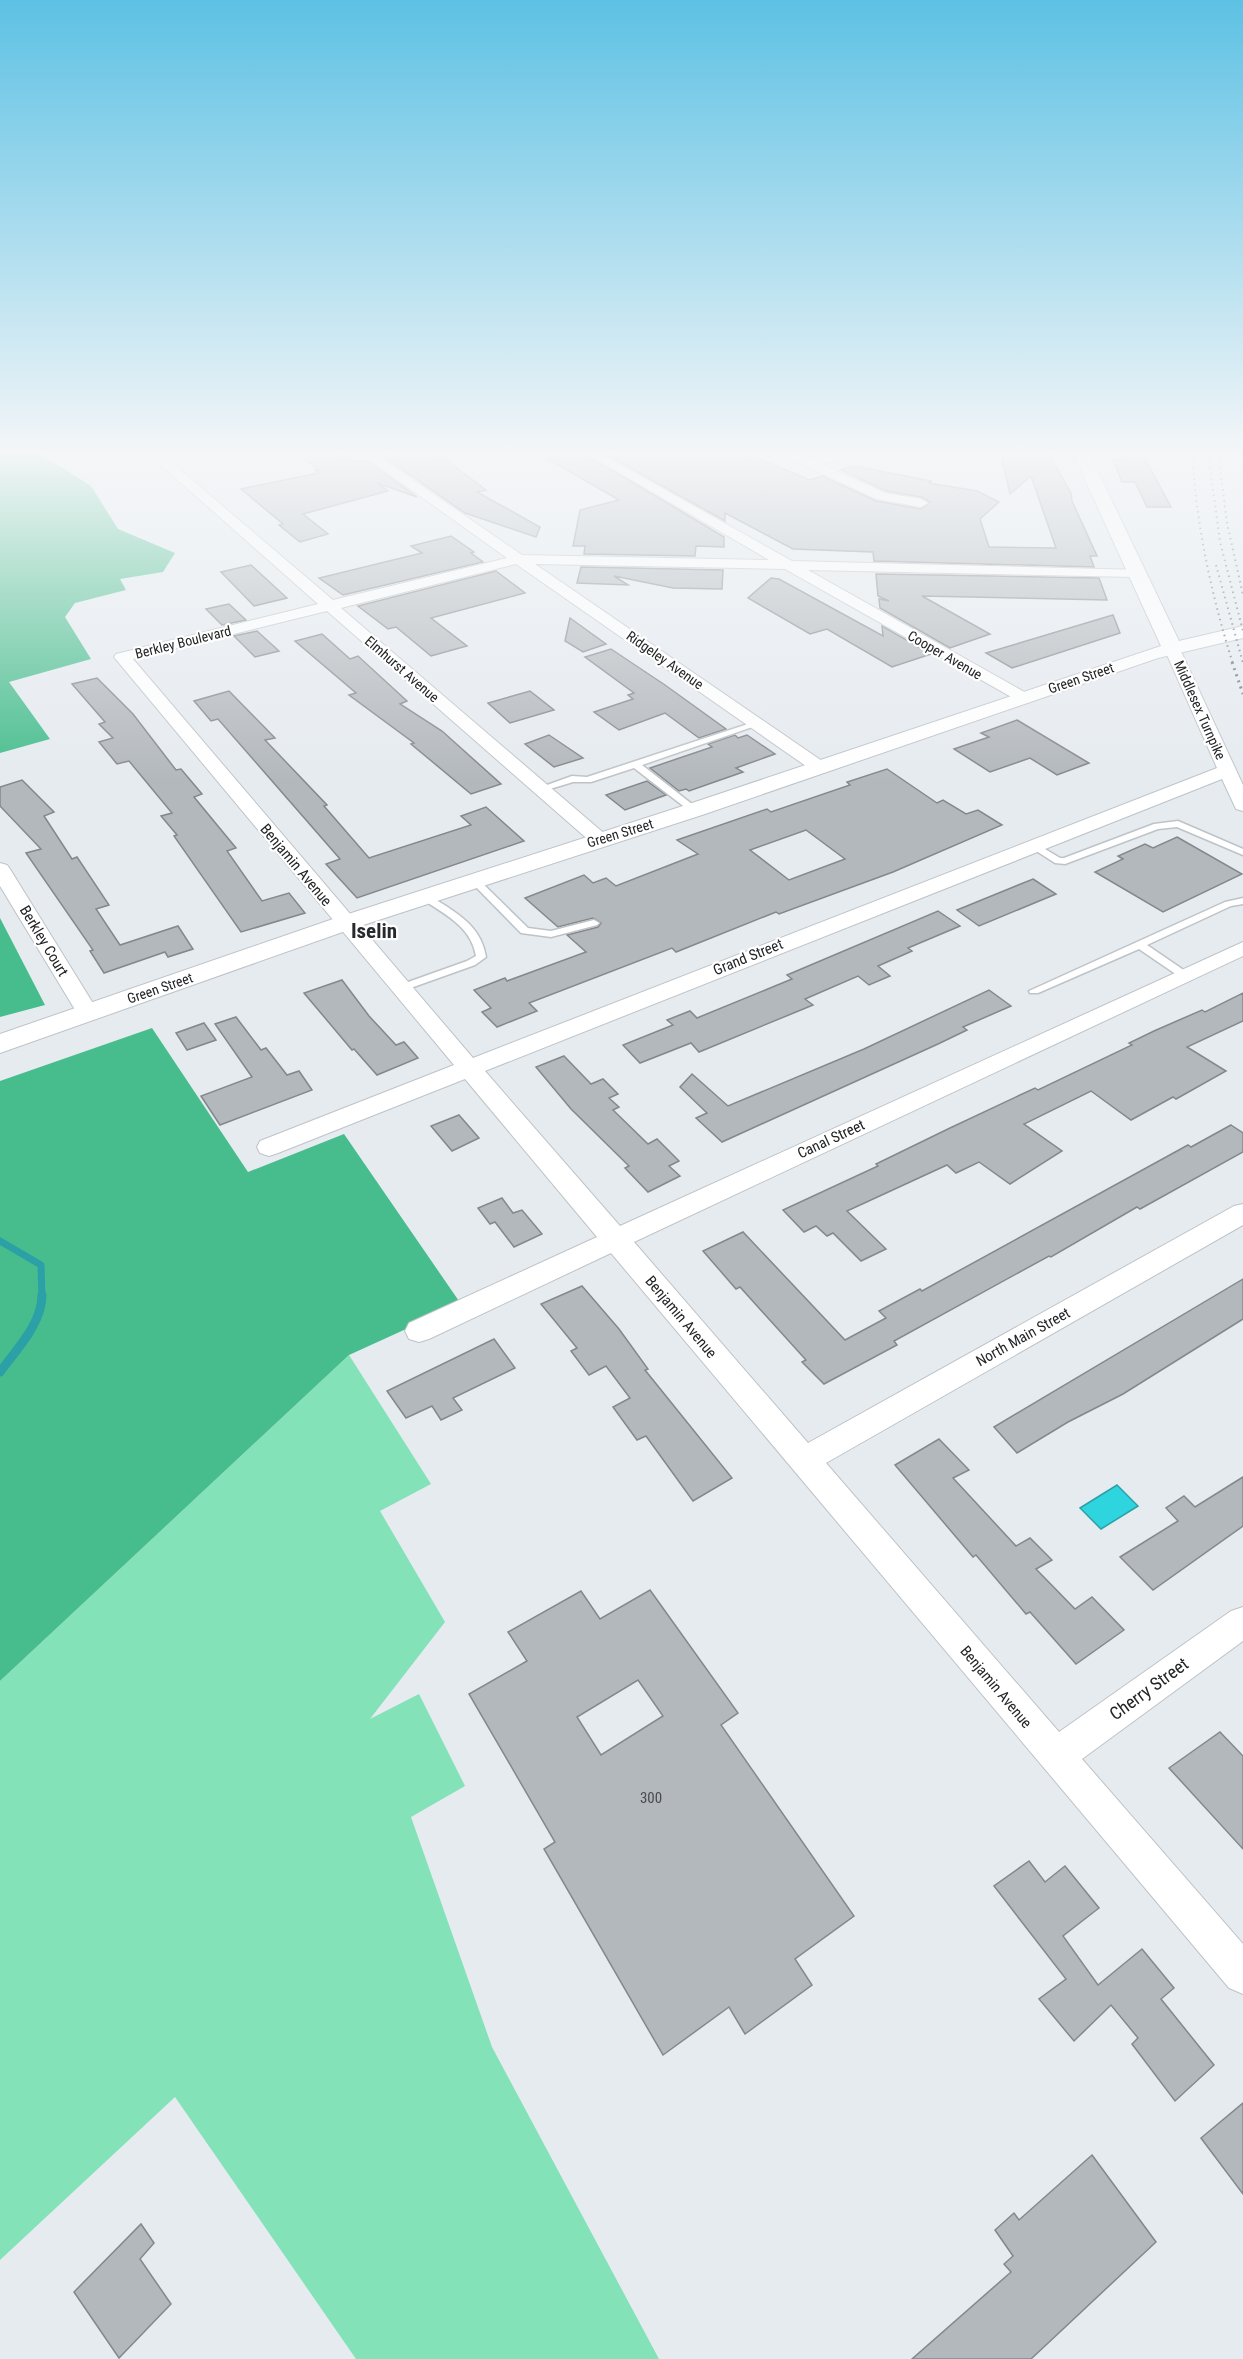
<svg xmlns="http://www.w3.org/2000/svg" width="1243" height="2359" font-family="'Roboto Condensed',sans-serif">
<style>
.green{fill:#83e2b7}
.forest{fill:#47bd8d}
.water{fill:#2ed5de;stroke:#2ba0a7;stroke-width:1.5}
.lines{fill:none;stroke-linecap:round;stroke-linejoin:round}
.stream-far1{stroke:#2ba0a7;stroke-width:7}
.stream{stroke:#2ba0a7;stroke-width:9}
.building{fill:#b3b8bc;stroke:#84888c;stroke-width:1.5;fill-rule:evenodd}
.service-casing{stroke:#bec3c7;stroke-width:3}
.minor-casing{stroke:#bec3c7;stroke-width:2}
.tertiary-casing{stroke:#bec3c7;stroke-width:2}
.service{fill:#fff;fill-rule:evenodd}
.minor{fill:#fff;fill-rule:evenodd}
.tertiary{fill:#fff;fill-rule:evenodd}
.rail-far1{stroke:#727578;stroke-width:2;stroke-dasharray:1.5 4;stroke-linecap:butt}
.rail{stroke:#727578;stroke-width:3;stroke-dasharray:2 4.5;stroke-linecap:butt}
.labels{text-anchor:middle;stroke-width:4.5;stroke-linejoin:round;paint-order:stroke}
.far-street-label{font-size:14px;fill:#242527;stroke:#fff}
.street-label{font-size:15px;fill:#242527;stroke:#fff}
.near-number-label{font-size:15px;fill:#484a4c}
.near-street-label{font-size:18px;fill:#242527;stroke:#fff}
.district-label{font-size:21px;font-weight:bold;fill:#262a2d;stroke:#fff}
</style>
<rect width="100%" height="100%" fill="#e6ebf0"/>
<!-- green -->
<polygon class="green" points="349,1355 431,1484 380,1511 445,1622 370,1719 419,1694 465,1786 411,1817 492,2047 659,2359 356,2359 175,2097 0,2260 0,1681"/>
<!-- forest -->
<g class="forest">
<polygon points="0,451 47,451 45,457 91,486 118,529 175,553 163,572 120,579 126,590 75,603 65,617 91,659 9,682 50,739 0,753"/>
<polygon points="0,918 45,1005 0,1017"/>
<polygon points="152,1028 248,1172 344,1134 461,1304 349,1355 0,1681 0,1081"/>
</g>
<!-- water -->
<polygon class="water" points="1117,1485 1138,1506 1101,1529 1080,1508"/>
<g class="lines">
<!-- stream-far1 -->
<polyline class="stream-far1" points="0,1241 41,1265 42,1297"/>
<!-- stream -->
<path class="stream" d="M0 1372C16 1350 42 1324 42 1295"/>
</g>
<!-- building -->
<g class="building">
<polygon points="294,451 332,451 355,462 366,460 417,497 377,483 388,491 303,514 328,534 300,542 279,525 283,524 241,489 318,473 315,470 319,470"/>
<polygon points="409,451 425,451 436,457 441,456 486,490 477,492 540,527 536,537 465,513 383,456"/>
<polygon points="534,451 580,451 724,537 724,547 696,546 695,556 584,554 585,546 573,546 580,510 619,500"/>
<polygon points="600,451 738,451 810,480 822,476 876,501 921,509 930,502 921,497 886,491 841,470 854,466 931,481 929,483 977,491 999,502 980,519 989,547 1056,548 1031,476 1010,494 1000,451 1060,451 1051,458 1071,493 1072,501 1097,556 1090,556 1094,567 874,561 873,552 793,549 725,513 725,521"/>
<polygon points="1116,451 1141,451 1171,507 1147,507 1135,482 1122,482 1113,460 1121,460"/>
<polygon points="451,536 474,552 471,553 483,562 343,595 319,578 422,553 411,546"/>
<polygon points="251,565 287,598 254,606 221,572"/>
<polygon points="581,567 723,570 722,589 673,588 614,576 628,585 577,583"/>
<polygon points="496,571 525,593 431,618 467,646 431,656 396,627 388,629 358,606"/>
<polygon points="876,574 1099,578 1107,600 922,596 990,634 950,648 880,608 879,599 889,601 878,596"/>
<polygon points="771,578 779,579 883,636 882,626 931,654 892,667 827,629 810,634 748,598"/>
<polygon points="229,604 246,620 222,625 206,609"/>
<polygon points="1113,615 1120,633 1012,668 986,653"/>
<polygon points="570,618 606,644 583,652 565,641"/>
<polygon points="257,631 279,651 255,657 234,636"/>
<polygon points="322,634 350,659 358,656 407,701 400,704 442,731 501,784 471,794 411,744 414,743 349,695 356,693 295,641"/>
<polygon points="611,649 665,685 726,729 699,738 665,713 619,730 594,712 633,699 628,695 634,693 585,657"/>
<polygon points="97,678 133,714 176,770 181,769 202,794 194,797 236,848 227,851 262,901 289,893 305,913 241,932 174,836 177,835 161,816 172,813 129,761 117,764 99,742 113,738 99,724 105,722 72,684"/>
<polygon points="229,691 275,738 265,740 327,805 324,806 369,858 471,825 461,816 486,807 524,841 357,898 326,864 340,859 218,719 211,721 194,701"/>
<polygon points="530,691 554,710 510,723 488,703"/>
<polygon points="1017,720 1089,763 1057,775 1030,758 990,772 954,749 989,737 981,733"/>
<polygon points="549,735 583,758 554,767 525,744"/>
<polygon points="735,735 738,738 747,735 775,754 736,768 743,772 689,791 686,789 679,791 650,768 712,747 708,744"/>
<path d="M887 769 937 803 943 800 966 814 978 810 1002 825 893 872 779 914 776 912 676 952 672 948 529 1003 537 1011 497 1027 482 1012 491 1008 474 990 505 978 507 981 586 952 567 935 598 927 601 923 593 918 558 927 525 898 584 875 593 883 606 878 616 886 698 854 677 840 767 809 771 812 850 785 847 782ZM806 830 845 859 789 880 750 850Z"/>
<polygon points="22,780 54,812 44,816 72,859 77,857 109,905 96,909 120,945 178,926 193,949 168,957 165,952 104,973 90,951 93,950 26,853 41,849 0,806 0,787"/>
<polygon points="647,781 666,795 625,810 606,795"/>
<polygon points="1177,837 1242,874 1163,912 1095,872 1123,859 1118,856 1145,844 1153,848"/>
<polygon points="1033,879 1056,894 979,926 957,910"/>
<polygon points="938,911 960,926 908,948 912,951 878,966 890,976 869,985 858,976 805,999 813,1005 699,1052 691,1043 640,1063 623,1045 673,1025 667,1020 690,1011 697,1018 792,979 787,975"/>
<polygon points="342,980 369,1016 396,1045 404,1042 418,1058 377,1075 354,1049 352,1050 304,993"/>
<polygon points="989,990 1011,1006 963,1027 967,1030 938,1044 722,1142 696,1118 707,1113 680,1087 692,1074 728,1106 864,1049"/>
<polygon points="1243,993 1243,1021 1187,1047 1226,1071 1176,1099 1173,1097 1131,1120 1091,1091 1024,1124 1062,1151 1010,1184 979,1162 956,1173 947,1165 847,1211 886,1249 861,1261 833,1233 827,1236 816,1226 804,1232 783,1210 878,1166 876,1164 950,1128 1035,1088 1038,1090 1132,1045 1129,1043 1154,1031 1202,1010 1205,1012"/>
<polygon points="236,1017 261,1050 266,1048 287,1075 299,1071 312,1090 220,1125 201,1096 252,1077 215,1024"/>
<polygon points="204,1023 216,1040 187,1050 176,1033"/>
<polygon points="564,1056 591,1084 603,1079 618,1094 609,1098 619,1107 613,1110 648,1144 657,1139 679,1161 669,1166 680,1176 648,1192 625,1168 629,1166 571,1109 536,1067"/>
<polygon points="459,1115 479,1138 452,1151 431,1126"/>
<polygon points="1231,1125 1243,1133 1243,1152 1140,1209 1137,1207 1051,1257 1049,1256 894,1341 897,1345 824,1384 802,1362 806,1360 740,1287 736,1289 703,1251 743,1232 845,1340 886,1318 879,1311 920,1289 922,1291 1188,1145 1191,1147"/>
<polygon points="502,1198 513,1213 522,1210 542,1234 514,1247 495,1222 490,1224 478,1208"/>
<polygon points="1243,1279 1243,1319 1123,1394 1068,1422 1017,1453 994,1427"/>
<polygon points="582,1286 619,1329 648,1369 645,1370 732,1478 693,1501 646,1436 637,1440 613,1407 630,1398 606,1366 589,1375 571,1351 577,1348 541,1304"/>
<polygon points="494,1339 515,1368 453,1398 462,1410 441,1420 432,1406 406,1418 387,1391"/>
<polygon points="939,1439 969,1470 953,1478 1016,1546 1030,1538 1052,1560 1036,1569 1075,1609 1092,1597 1124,1630 1076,1664 1030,1612 1026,1614 976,1555 973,1557 895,1465"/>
<polygon points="1243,1477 1243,1526 1153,1590 1120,1557 1178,1521 1166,1508 1184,1496 1195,1507"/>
<path d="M650 1590 738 1713 721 1725 854 1916 795 1959 812 1985 745 2034 729 2007 663 2055 544 1849 555 1842 469 1694 527 1661 508 1632 581 1591 600 1619ZM638 1680 663 1716 601 1755 577 1717Z"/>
<polygon points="1220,1732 1243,1756 1243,1849 1169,1768"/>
<polygon points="1029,1861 1045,1882 1065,1866 1099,1908 1063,1936 1098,1985 1142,1949 1174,1988 1161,1999 1214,2065 1175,2101 1132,2044 1138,2038 1111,2005 1074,2041 1039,1999 1066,1979 994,1886"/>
<polygon points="1243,2103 1243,2194 1201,2138"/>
<polygon points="1092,2155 1156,2242 1031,2359 912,2359 1011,2272 1004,2264 1013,2256 995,2230 1014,2213 1019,2220"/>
<polygon points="141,2224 154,2243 140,2259 171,2304 119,2358 74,2292"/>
</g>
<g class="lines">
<!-- service casing -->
<g class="service-casing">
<g id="service">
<polygon points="754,722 761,724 642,765 697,808 697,812 691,812 634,768 591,782 573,782 540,792 536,789 572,776 587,777"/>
<polygon points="1178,821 1243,849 1243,855 1177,827 1158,829 1065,864 1055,863 1027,845 1029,843 1035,843 1060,858 1064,858 1154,824"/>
<polygon points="475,878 478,879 528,928 551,931 594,920 599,923 597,925 551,937 521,933 472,883 470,881"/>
<path d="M425 894C432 897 439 902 446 906 466 919 482 932 486 957L475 965 405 990H397L396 988 397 986 467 961 476 956C471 926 444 914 422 899V895Z"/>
<polygon points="1243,898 1243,904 1231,906 1147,945 1188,973 1189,975 1188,977 1180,977 1139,949 1038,993 1030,993 1029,991 1225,902"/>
</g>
</g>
<!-- minor casing -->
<g class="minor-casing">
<g id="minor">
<polygon points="145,451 158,451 333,600 507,558 357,451 371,451 522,555 769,560 582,451 596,451 792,561 1141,570 1143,573 1141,576 1136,577 808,570 1028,694 1031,698 1028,702 1022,703 785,569 535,564 825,763 828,767 825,771 813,771 516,564 341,608 606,835 609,839 606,843 592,843 327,611 133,659 473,1058 1217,768 1164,648 1166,645 1178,645 1243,785 1243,811 1236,809 1222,779 485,1071 620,1226 1243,942 1243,956 634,1242 808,1443 1234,1206 1243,1204 1243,1225 826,1463 1059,1732 1231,1611 1243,1607 1243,1641 1082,1759 1243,1944 1243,1994 1229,1988 611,1253 429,1339 419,1342 409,1339 405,1331 409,1323 597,1237 465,1079 278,1153 269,1156 260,1153 257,1147 260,1141 454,1065 114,657 116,654 318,604"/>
<polygon points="773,451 789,451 810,460 843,451 862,451 860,454 821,464 885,493 921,499 928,503 921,507 877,499"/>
<polygon points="0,863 7,865 10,869 99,1013 96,1018 88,1020 80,1018 77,1013 0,886"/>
</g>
</g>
<!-- tertiary casing -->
<g class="tertiary-casing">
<polygon id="tertiary" points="1072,451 1088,451 1179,641 1243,626 1243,638 1158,658 702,815 354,928 0,1053 0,1034 336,918 686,805 1161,646"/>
</g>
<!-- service -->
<use href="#service" class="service"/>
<!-- minor -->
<use href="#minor" class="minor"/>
<!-- tertiary -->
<use href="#tertiary" class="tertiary"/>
<!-- rail-far1 -->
<g class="rail-far1">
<path d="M1192 451C1196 524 1211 594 1233 664"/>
<polyline points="1208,451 1220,542 1243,631"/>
<polyline points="1218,451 1227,523 1243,595"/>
<polyline points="1216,565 1243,663"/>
</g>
<!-- rail -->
<polyline class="rail" points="1232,662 1243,694"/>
</g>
<!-- sky -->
<linearGradient id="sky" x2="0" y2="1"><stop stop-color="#5dc1e4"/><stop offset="0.58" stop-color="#f4f6f8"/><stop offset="1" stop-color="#f4f6f8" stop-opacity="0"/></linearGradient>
<rect width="1243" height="781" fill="url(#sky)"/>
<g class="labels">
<!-- far-street labels -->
<g class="far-street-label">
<text transform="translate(183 642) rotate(-14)" y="5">Berkley Boulevard</text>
<text transform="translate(945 655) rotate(30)" y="5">Cooper Avenue</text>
<text transform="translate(665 660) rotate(35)" y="5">Ridgeley Avenue</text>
<text transform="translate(402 669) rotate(41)" y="5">Elmhurst Avenue</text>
<text transform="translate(1081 678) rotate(-19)" y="5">Green Street</text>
<text transform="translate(1200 710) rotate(66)" y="5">Middlesex Turnpike</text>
<text transform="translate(620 833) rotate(-17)" y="5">Green Street</text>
<text transform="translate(160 988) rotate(-19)" y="5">Green Street</text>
</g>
<!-- street labels -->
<g class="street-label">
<text transform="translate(296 865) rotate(50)" y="5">Benjamin Avenue</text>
<text transform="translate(44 941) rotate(59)" y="5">Berkley Court</text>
<text transform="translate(748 957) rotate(-22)" y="5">Grand Street</text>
<text transform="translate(831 1139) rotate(-25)" y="5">Canal Street</text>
<text transform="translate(681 1317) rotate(50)" y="5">Benjamin Avenue</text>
<text transform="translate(1023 1337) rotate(-29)" y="5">North Main Street</text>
<text transform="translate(996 1687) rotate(50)" y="5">Benjamin Avenue</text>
</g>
<!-- near-number labels -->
<g class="near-number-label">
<text x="651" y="1803">300</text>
</g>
<!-- near-street labels -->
<g class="near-street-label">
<text transform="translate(1149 1689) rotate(-36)" y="6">Cherry Street</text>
</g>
<!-- district labels -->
<g class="district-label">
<text x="374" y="938">Iselin</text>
</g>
</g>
</svg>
